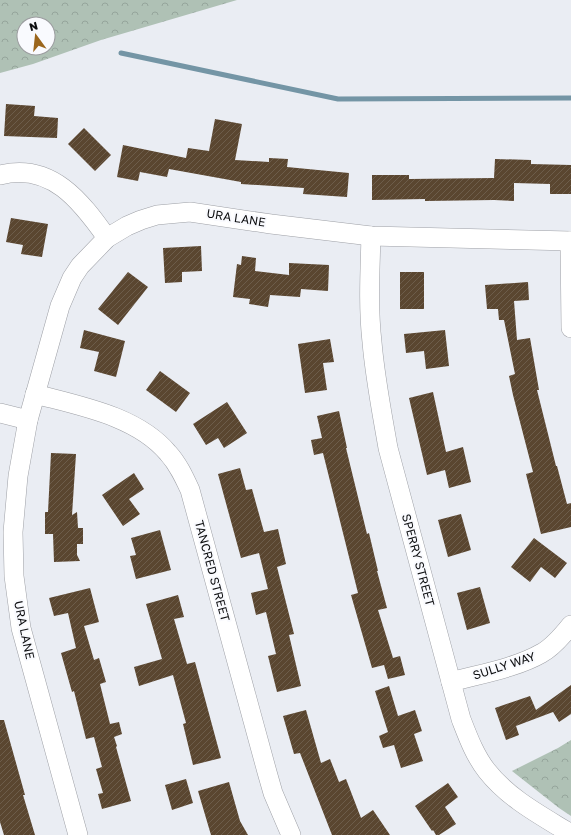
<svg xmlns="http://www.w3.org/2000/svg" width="571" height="835" font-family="'Golos Text',sans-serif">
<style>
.park{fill:url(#park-crowns);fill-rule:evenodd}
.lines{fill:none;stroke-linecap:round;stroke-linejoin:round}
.stream{stroke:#7495a5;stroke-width:5}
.building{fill:url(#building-hatch)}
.minor-casing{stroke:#9ea0a6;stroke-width:20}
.minor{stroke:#fff;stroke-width:19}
.labels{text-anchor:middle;stroke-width:4;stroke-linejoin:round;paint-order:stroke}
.street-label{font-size:12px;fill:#0e0f11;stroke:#f9fafe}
</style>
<defs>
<pattern id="park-crowns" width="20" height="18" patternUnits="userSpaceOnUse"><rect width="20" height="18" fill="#afc1b5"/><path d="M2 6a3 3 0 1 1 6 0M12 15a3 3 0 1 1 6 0" fill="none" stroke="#95a59b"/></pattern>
<pattern id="building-hatch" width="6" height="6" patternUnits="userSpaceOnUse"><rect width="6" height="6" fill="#5a4630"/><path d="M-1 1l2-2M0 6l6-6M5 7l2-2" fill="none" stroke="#6d5d4b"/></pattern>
</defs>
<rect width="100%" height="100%" fill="#eaedf3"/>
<!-- park -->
<g class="park">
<path d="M0 0H237L101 40 33 64 0 73ZM24 24H48V48H24Z"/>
<polygon points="571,740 571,816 559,808 512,771 558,748"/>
</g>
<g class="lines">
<!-- stream -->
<polyline class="stream" points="121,53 338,99 571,98"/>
</g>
<!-- building -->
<g class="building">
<polygon points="6,104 35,106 34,116 58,118 57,138 4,136"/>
<polygon points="215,119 242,124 235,160 269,162 269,158 288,159 287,167 349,173 347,197 303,194 304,188 241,184 241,182 169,169 167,177 140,172 138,181 117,177 123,145 186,158 188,148 209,151"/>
<polygon points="84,128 111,155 95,171 68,144"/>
<polygon points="495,159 531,160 531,164 571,165 571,194 550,194 550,184 514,183 514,201 494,200 425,201 425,199 372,200 372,175 409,175 409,179 494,178"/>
<polygon points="11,218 48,224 42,257 21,254 23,245 6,242"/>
<polygon points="201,246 202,271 182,272 182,282 165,283 163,248"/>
<polygon points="242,256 256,258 255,271 289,275 289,263 329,265 328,291 301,289 300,297 270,295 268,307 249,304 250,299 233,297 237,264 241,265"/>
<polygon points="128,272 148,287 118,325 98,309"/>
<rect x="400" y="272" width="24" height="37"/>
<polygon points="528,282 529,300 514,301 517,340 530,338 539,390 537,390 556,466 557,466 567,504 571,503 571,527 541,534 526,474 533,472 513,395 509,376 515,374 504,320 499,320 498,309 487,309 485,285"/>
<polygon points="84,330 125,341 116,377 94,371 99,352 80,348"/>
<polygon points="445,330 449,366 426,369 424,351 406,353 404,334"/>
<polygon points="330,339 334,362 323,363 327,390 305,393 298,344"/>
<polygon points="160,371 190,393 176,412 146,390"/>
<polygon points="433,392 446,452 463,447 471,482 449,488 445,470 427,475 409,398"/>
<polygon points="227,402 247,433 224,448 218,438 206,445 193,424"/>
<polygon points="339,411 347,448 346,448 367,534 369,533 378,571 377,571 387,608 378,610 393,658 400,656 405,675 388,679 384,665 372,668 351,595 358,593 323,453 314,455 311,440 322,438 317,416"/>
<polygon points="51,453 76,454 72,515 77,512 78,528 83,528 83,544 77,544 77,555 80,561 54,562 53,534 45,534 45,512 48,512"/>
<polygon points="240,468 246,490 252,489 264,532 278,529 286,564 277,567 294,634 289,635 301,686 277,692 268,656 276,654 266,612 256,615 251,593 268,589 259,553 241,558 218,474"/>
<polygon points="134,473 144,489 129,499 140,514 123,526 102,495"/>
<polygon points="461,514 471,550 448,557 438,520"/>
<polygon points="160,530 171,570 136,579 130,556 136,555 131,538"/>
<polygon points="534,538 567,563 555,578 541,567 530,582 511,567"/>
<polygon points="480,587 490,623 467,630 457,593"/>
<polygon points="90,588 99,622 84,626 94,660 99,658 106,682 100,684 110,724 119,722 122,734 114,737 117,746 116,747 131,801 102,809 98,794 103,793 96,769 102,767 94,737 86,739 74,691 72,692 61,653 76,648 68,613 54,616 49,598"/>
<polygon points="178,595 184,617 174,619 187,664 195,662 221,758 193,765 183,724 186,723 173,675 139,686 134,667 162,659 146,604"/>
<polygon points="571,685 571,714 559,722 553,712 516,726 519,735 506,740 495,708 530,696 536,710"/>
<polygon points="389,686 398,716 415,710 422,731 414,734 423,761 401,768 394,745 383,748 379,736 388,732 375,691"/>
<polygon points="306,710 321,763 330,759 339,782 346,779 361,818 373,810 390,835 332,835 300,753 294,754 283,716"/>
<polygon points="0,720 4,720 25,795 23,795 35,835 4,835 0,822"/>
<polygon points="186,779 193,803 172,810 165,785"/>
<polygon points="229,782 240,821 248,835 211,835 198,791"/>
<polygon points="448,783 458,797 445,807 456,824 439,835 436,835 433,830 432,831 415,806"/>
</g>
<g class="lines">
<!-- minor casing -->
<g class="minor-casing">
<g id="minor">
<path d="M0 175C51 162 81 201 107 238"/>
<path d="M371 236C370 271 368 307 372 342 375 378 382 413 388 448L461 719C468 737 475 756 487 771 509 799 542 816 571 834"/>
<polyline points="570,241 571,328"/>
<path d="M35 394C80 406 137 416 168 453 178 464 184 477 190 490L267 772 273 793 291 835"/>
<polyline points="0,413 28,420"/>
<path d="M451 682C480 674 516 668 542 653 553 647 563 635 571 625"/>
<polyline points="78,835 21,628 14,576 13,532 18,476 28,420 60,306 72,278 80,266 107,238 127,226 141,220 157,215 190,212 271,224 371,236 571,241"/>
</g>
</g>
<!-- minor -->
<use href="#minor" class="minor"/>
</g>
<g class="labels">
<!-- street labels -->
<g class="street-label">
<text transform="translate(236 218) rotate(9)" y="4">URA LANE</text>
<text transform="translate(418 560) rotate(75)" y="4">SPERRY STREET</text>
<text transform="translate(212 571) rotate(75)" y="4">TANCRED STREET</text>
<text transform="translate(24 630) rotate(78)" y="4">URA LANE</text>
<text transform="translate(504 666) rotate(-18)" y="4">SULLY WAY</text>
</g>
</g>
<!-- north arrow -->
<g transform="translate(36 36) rotate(345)"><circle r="19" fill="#f9fafe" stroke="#9b9c9f"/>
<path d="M0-3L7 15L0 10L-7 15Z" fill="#9b661d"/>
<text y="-6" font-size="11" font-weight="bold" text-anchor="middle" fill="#0e0f11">N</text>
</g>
</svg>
